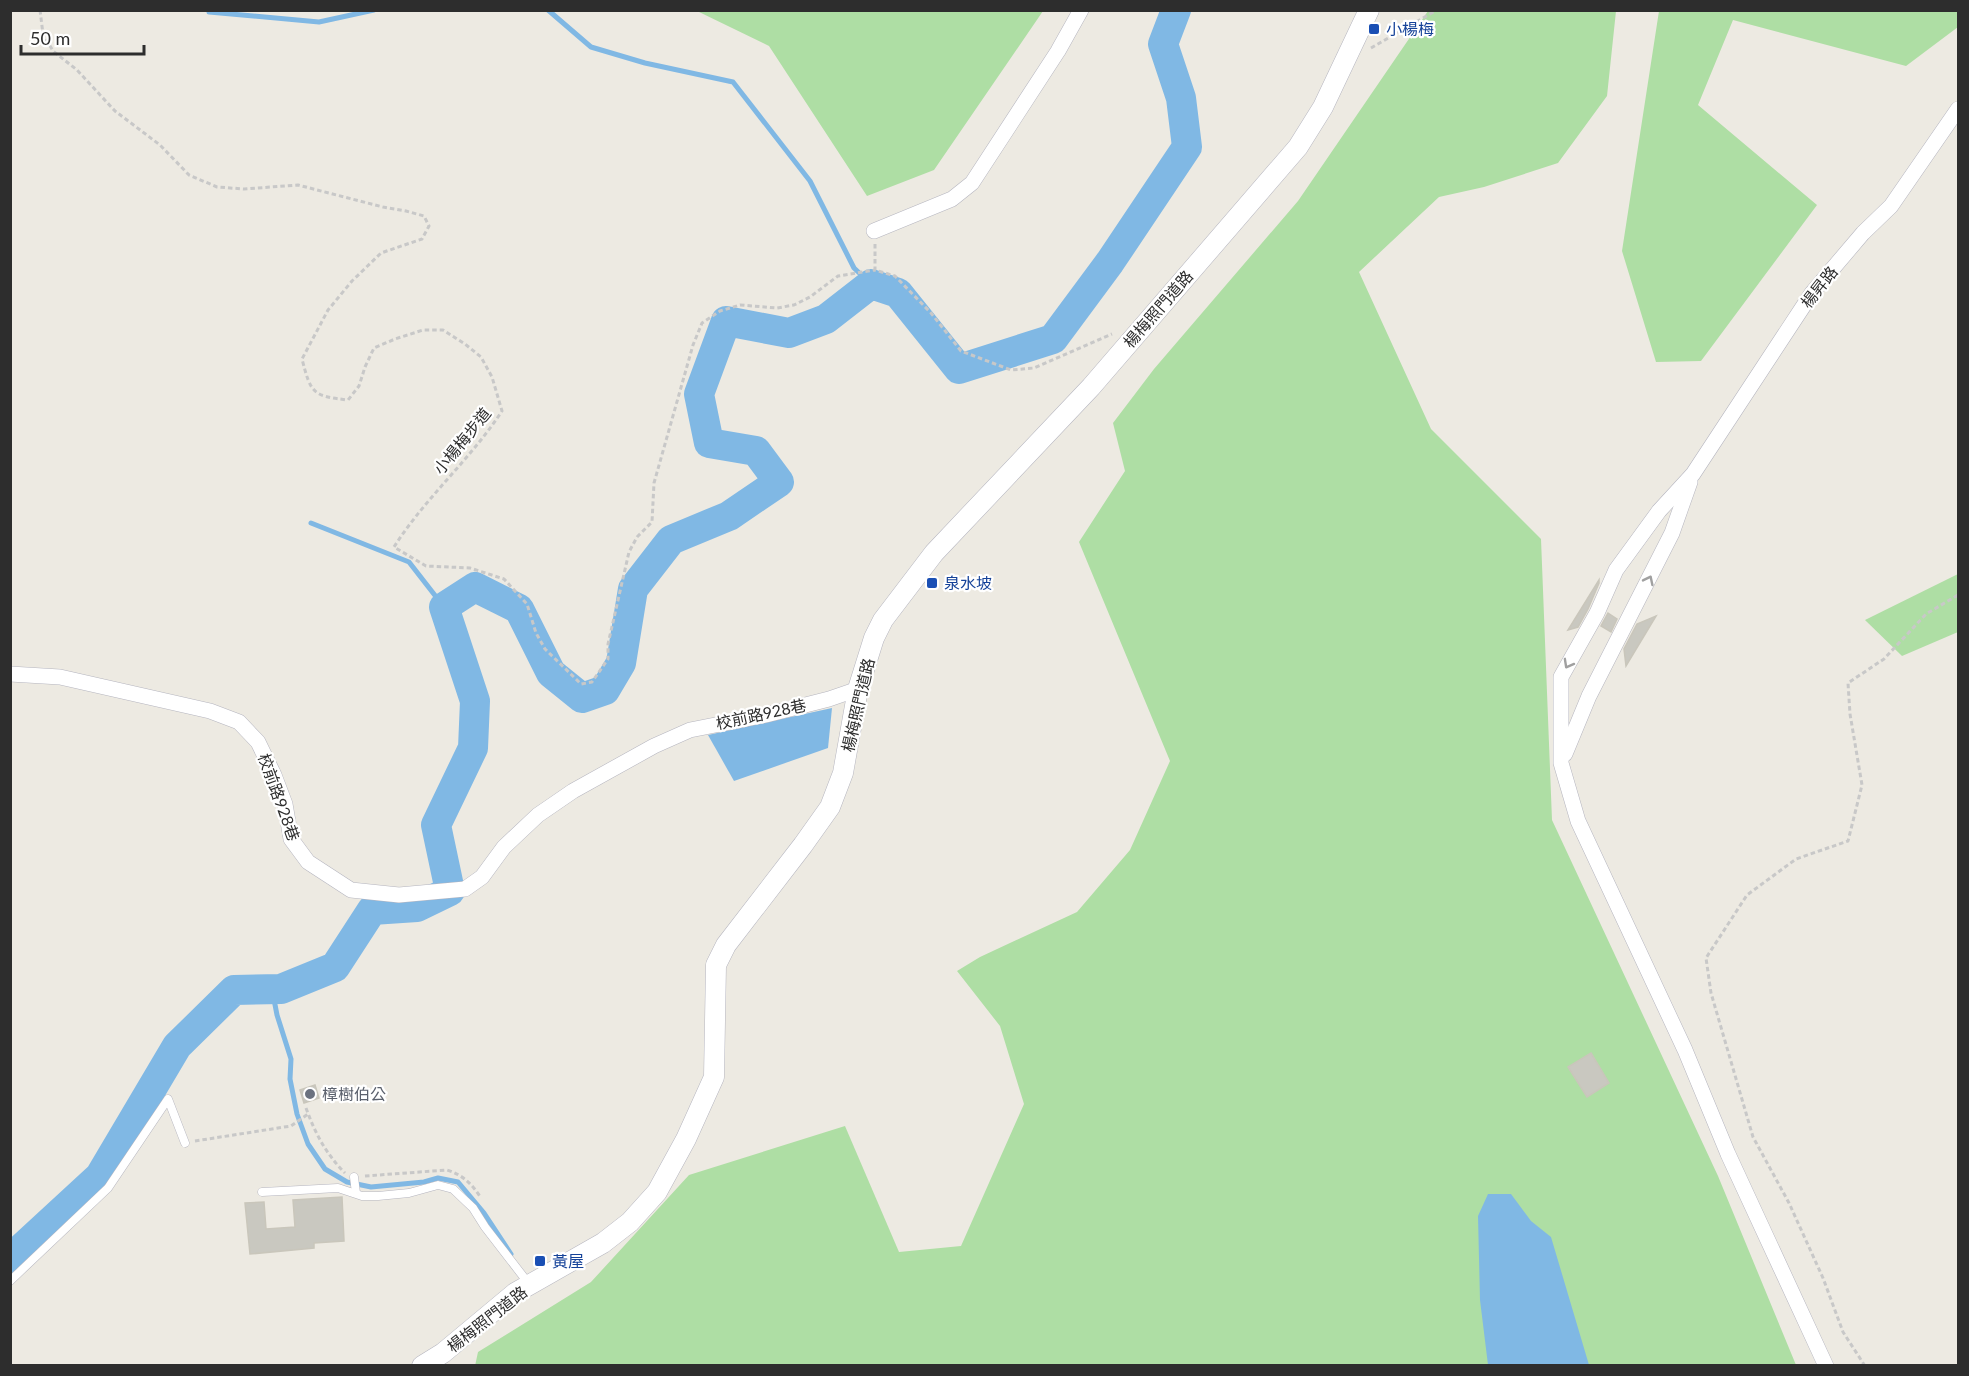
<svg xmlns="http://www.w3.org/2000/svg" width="1969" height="1376" font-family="Lato,'Noto Sans TC',sans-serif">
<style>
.green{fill:#aedea4}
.water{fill:#80b8e4}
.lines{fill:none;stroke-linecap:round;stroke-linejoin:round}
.stream{stroke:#80b8e4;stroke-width:5}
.river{stroke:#80b8e4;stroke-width:30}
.building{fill:#c9c8c0;stroke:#c9c6bb;stroke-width:1.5}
.service-casing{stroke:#b5b5bf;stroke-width:9}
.minor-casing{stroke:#b5b5bf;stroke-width:16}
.tertiary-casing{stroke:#b5b5bf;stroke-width:21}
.path{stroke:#c8c8c8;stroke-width:3;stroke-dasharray:4.5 3;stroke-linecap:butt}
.service{stroke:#fff;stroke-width:8}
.minor{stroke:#fff;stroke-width:15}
.tertiary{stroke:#fff;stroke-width:20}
.oneway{stroke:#a0a0a0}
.transit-dot{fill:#1a4fb4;stroke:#fff;stroke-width:2}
.worship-dot{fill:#6b7280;stroke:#fff;stroke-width:2}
.labels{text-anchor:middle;stroke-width:4.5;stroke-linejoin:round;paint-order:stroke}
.transit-label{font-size:16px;fill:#164399;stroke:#fff;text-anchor:start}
.street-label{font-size:16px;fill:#2d2d2d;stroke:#fff}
.worship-label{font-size:16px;fill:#5b616d;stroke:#fff;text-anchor:start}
</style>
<rect width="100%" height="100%" fill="#edeae2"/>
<!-- green -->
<g class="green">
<polygon points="697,11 1043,11 934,170 867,196 769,46"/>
<polygon points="1428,11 1616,11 1607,96 1558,163 1484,187 1439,197 1359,272 1431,429 1541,539 1552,820 1718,1176 1796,1365 475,1366 478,1352 591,1282 689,1175 845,1126 899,1252 961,1246 1024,1104 1000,1026 957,971 980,957 1077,912 1130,850 1170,761 1079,542 1125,471 1113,423 1154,369 1298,201"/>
<polygon points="1659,11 1958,11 1958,27 1906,66 1733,20 1698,105 1817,205 1701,361 1656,362 1622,251"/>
<polygon points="1958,574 1958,632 1902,656 1865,620"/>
</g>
<!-- water -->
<g class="water">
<polygon points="832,708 828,748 734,781 708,735"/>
<polygon points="1488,1194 1511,1194 1531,1221 1551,1237 1589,1365 1488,1365 1480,1300 1478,1216"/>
</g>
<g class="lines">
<!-- stream -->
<g class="stream">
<polyline points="548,10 591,47 645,63 733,82 810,181 854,268 871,284"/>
<polyline points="209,12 319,22 374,10"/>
<polyline points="311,523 409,562 444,607"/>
<polyline points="272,989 277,1015 291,1059 290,1079 297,1114 308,1144 325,1169 347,1182 371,1187 424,1182 438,1178 458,1182 484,1213 511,1254"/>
</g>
<!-- river -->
<polyline class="river" points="10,1259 100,1176 177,1046 234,990 281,989 335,967 372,910 417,907 450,891 436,825 473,748 475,701 444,607 475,587 519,609 551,673 582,698 605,690 621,663 633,589 671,540 729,516 779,482 756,451 709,443 699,394 726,321 789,333 826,319 871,284 898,293 959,369 1053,339 1110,262 1187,147 1181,98 1163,44 1176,10"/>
</g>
<!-- building -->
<g class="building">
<polygon points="1599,580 1599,583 1588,609 1578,627 1568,630"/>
<polygon points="1608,613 1617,619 1611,632 1601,626"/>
<polygon points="1656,616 1626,666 1624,649 1637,624"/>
<polygon points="1591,1053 1609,1083 1587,1097 1568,1067"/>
<polygon points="315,1085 319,1098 304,1103 300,1090"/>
<polygon points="342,1197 344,1241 314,1243 314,1248 250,1254 245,1203 264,1202 266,1229 295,1227 293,1200"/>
</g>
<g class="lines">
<!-- service casing -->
<g class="service-casing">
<g id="service">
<polyline points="354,1177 356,1193"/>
<polyline points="262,1192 338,1188 362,1196 378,1196 409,1193 438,1185 453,1189 473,1208 485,1227 529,1284"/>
<polyline points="10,1281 108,1188 168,1099 185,1143"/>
</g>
</g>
<!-- minor casing -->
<g class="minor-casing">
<g id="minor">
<polyline points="874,231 952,199 972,183 1058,51 1081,10"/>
<polyline points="10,674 60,677 210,711 239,722 258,742 274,775 285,804 291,839 308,862 351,890 399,895 465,889 482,877 504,847 538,815 573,791 654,746 690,730 766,715 829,699 858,689"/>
<polyline points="1565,754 1589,696 1672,533 1690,482"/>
<polyline points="1826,1366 1728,1154 1685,1050 1578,821 1561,763 1561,677 1597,613 1616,570 1659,511 1693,474 1812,293 1863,233 1891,206 1958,109"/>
</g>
</g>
<!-- tertiary casing -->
<g class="tertiary-casing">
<polyline id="tertiary" points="422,1366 443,1353 515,1293 603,1243 630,1222 657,1192 686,1139 714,1077 716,965 726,945 803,845 830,807 843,773 858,689 874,638 883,620 934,553 1091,387 1298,147 1323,107 1369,10"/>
</g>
<!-- path -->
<g class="path">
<path d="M40 10 43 34 53 51 77 70 115 111 160 145 189 175 217 187 244 189 298 185 383 207 406 211 424 216 429 226 422 239 381 253 352 281 328 310 302 359C311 394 313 396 348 400L359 386 365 367 374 348 395 339 423 330H443L465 344 481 357 492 377 502 411C470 460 425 498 394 547L426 566 470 568 504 579 527 604 536 633 545 649 581 684 592 682 608 659V644L629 552 637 537 652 522 654 483 693 345 702 323 720 311 740 305 777 308 794 305 810 297 838 276 875 270"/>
<polyline points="1371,48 1437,10"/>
<polyline points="875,244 875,270 895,276 931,313 961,351 1011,370 1034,368 1112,334"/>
<path d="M306 1108C315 1133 326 1154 345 1173"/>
<polyline points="195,1141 291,1126 308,1114"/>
<path d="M365 1176 447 1170C463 1175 472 1184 481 1198"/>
<polyline points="1865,1366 1843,1332 1823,1278 1789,1203 1753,1137 1711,993 1706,958 1747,895 1796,859 1848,841 1862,785 1850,714 1848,683 1884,659 1926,614 1958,595"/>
</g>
<!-- service -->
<use href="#service" class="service"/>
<!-- minor -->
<use href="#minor" class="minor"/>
<!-- tertiary -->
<use href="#tertiary" class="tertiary"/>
</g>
<!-- one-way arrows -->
<defs><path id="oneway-chevron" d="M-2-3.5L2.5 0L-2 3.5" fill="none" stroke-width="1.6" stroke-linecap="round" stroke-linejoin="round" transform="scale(1.5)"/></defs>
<g class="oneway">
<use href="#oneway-chevron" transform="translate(1649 580) rotate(-64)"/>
<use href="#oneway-chevron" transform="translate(1568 664) rotate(119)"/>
</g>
<!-- markers -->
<g class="transit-dot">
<rect x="1368" y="23" width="12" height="12" rx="3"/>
<rect x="926" y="577" width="12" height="12" rx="3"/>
<rect x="534" y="1255" width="12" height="12" rx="3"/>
</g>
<circle class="worship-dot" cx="310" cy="1094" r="6"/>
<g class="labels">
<!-- transit labels -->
<g class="transit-label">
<text x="1386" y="35">小楊梅</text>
<text x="944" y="589">泉水坡</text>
<text x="552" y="1267">黃屋</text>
</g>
<!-- street labels -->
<g class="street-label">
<text transform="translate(1819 287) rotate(-52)" y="6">楊昇路</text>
<text transform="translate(1158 309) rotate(-49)" y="6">楊梅照門道路</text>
<text transform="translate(462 441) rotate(-51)" y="6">小楊梅步道</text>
<text transform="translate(858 705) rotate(-77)" y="6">楊梅照門道路</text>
<text transform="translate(761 714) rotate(-12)" y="6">校前路928巷</text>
<text transform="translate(279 797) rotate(70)" y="6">校前路928巷</text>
<text transform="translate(487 1319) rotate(-38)" y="6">楊梅照門道路</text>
</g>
<!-- worship labels -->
<g class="worship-label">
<text x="322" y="1100">樟樹伯公</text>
</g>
</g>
<!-- border -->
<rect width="1969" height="1376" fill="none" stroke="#2d2d2d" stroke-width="24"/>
<!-- scale -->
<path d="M21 45v9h123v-9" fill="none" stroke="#2d2d2d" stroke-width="3"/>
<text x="30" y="45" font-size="18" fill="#2d2d2d" stroke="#ffffff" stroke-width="4.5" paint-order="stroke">50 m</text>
</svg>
